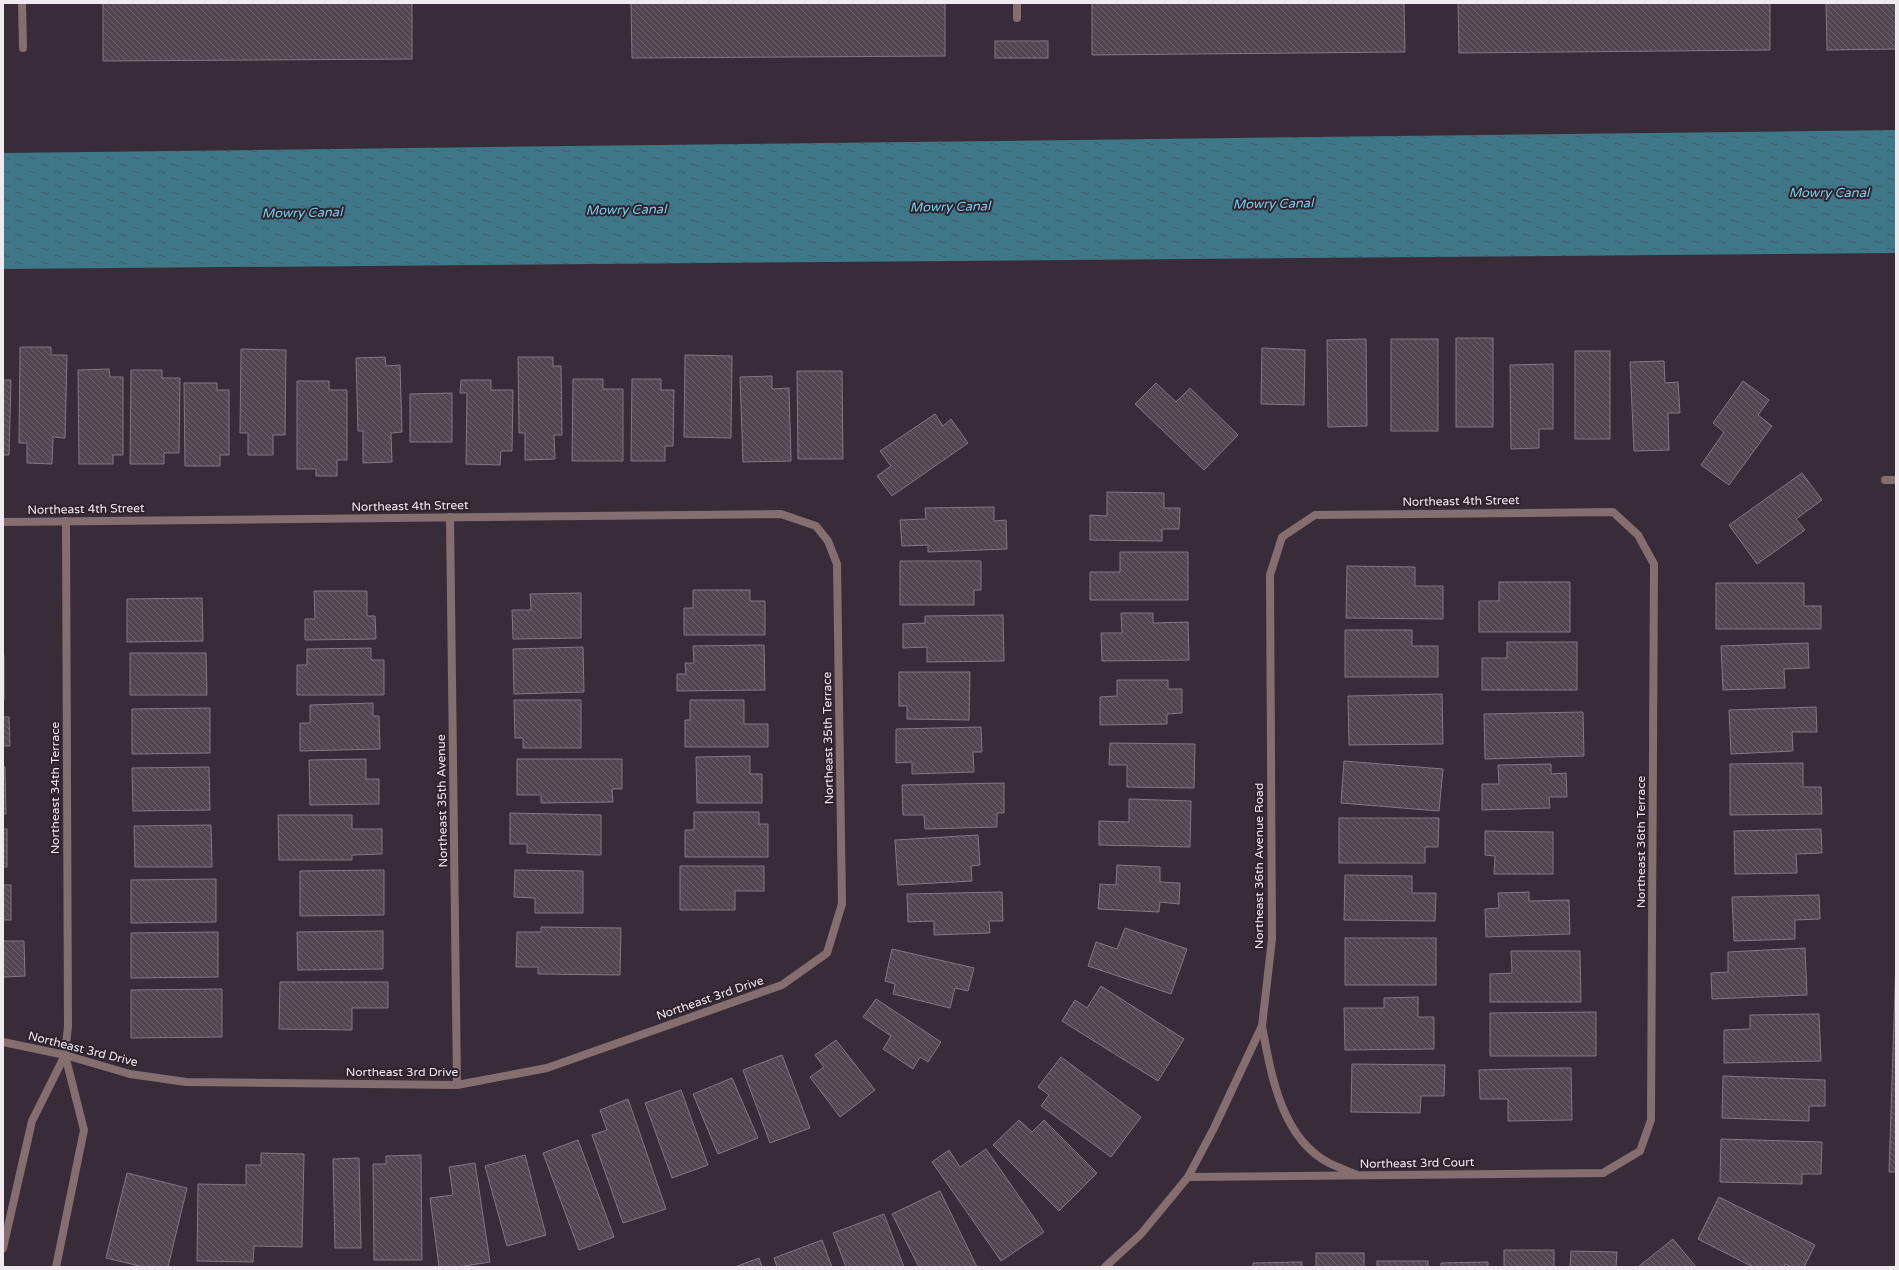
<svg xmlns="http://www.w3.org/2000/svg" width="1899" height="1270" font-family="'Varela Round',sans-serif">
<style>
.water{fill:url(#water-ripples)}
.building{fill:url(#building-back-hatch);stroke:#847784}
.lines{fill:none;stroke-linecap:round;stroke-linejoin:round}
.minor{stroke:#856e70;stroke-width:8}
.labels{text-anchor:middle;stroke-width:4;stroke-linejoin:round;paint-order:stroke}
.street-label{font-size:12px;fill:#f1e9f0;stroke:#2e232e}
.water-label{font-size:13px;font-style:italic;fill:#76d0ec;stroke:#2e232e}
</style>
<defs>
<pattern id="water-ripples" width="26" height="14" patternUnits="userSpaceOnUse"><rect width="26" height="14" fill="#3e7788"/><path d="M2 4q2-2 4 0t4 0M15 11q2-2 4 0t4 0" fill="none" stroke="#435e68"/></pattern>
<pattern id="building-back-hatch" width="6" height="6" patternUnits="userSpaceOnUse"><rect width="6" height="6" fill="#524652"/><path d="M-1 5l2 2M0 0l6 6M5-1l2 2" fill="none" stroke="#6b616b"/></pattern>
</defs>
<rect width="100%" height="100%" fill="#382c38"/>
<!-- water -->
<polygon class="water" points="1896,130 1896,253 3,269 3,153"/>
<!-- building -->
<g class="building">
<polygon points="103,3 412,3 412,59 103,61"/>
<polygon points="631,3 945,3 945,56 632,58"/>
<polygon points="1092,3 1404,3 1405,52 1092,55"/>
<polygon points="1458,3 1770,3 1770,50 1459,53"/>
<polygon points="1826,3 1896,3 1896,49 1827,50"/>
<rect x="995" y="41" width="53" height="17"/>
<rect x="1456" y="338" width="37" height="89"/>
<polygon points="1366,339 1367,426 1328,427 1327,340"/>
<rect x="1391" y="339" width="47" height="92"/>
<polygon points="20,347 51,347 51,355 67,355 65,438 53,437 52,464 27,463 27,443 19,443"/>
<polygon points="1262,348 1305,350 1304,405 1261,404"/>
<polygon points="241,349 286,350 285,435 273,435 273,455 248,455 248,433 240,433"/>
<rect x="1575" y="351" width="35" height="88"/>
<polygon points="685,355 732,356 731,438 684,437"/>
<polygon points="385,357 386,366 400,365 402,432 391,433 392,462 363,463 363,431 358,431 356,358"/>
<polygon points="518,357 553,357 553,366 561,366 562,435 554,435 555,459 525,460 525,433 519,433"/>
<polygon points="1664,361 1665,383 1678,382 1680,413 1668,413 1669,450 1634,451 1630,362"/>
<polygon points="1553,364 1553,429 1539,429 1539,448 1511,449 1510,365"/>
<polygon points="109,369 110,377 123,377 123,455 113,455 113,464 79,464 78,370"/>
<polygon points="131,370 162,370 162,378 180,378 179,453 164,453 164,464 130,464"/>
<polygon points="797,371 842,371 843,459 798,459"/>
<polygon points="772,376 772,389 789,388 791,461 743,462 740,377"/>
<polygon points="573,379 603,379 603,389 623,389 623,461 572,461"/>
<polygon points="632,379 661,379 661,390 674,390 673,446 665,446 665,461 631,461"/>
<polygon points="3,380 11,380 9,455 3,455"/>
<polygon points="461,380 491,380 491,390 513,390 512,451 501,451 500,465 466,464 467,393 460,393"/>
<polygon points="297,381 329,381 329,390 347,390 347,460 337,460 337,476 316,476 316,469 297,469"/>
<polygon points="1743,381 1769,400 1758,415 1772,426 1729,485 1701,465 1724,432 1713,423"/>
<polygon points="184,383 217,383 217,390 229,390 229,455 220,455 220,466 185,466"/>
<polygon points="1156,383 1176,402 1190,388 1238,435 1204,470 1135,404"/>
<polygon points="452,393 452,442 410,442 410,394"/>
<polygon points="935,414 943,426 951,419 968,443 892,496 877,476 891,466 880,451"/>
<polygon points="1802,473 1822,500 1796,519 1805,530 1757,564 1729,525"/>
<polygon points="1107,492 1164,493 1164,508 1180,508 1179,529 1162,529 1162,541 1090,540 1090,515 1107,516"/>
<polygon points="994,507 994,521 1006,520 1007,549 928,552 928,545 902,546 900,520 926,519 925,508"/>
<polygon points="1120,552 1188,552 1188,600 1090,600 1090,572 1120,572"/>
<polygon points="900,561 981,561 981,590 974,590 974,605 900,605"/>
<polygon points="1347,566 1415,567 1415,586 1443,586 1443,619 1346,618"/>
<polygon points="1499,582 1570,582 1570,632 1479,632 1479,601 1499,601"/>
<polygon points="1716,583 1804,583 1804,606 1821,606 1821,629 1716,629"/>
<polygon points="693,590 750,590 750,601 765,601 765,635 684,635 684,608 693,608"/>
<polygon points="314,591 367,591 367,616 375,616 376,639 305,640 305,619 315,619"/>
<polygon points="581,593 581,638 513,639 512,610 531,610 530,594"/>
<polygon points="202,598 203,641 127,642 127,599"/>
<polygon points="1121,613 1153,613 1153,623 1188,622 1189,660 1102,661 1101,633 1122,633"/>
<polygon points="1003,615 1004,661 927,662 927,647 903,648 903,624 925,623 925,616"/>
<polygon points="1345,630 1412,630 1412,646 1438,646 1438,677 1345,677"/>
<polygon points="1507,642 1577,642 1577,690 1482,690 1482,658 1507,658"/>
<polygon points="1808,643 1809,668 1784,669 1785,688 1723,690 1721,646"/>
<polygon points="764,645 765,690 677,691 677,674 686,674 685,663 694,663 693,646"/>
<polygon points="583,647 584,692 514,694 513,649"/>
<polygon points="371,648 371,660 384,660 384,695 297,695 297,665 307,665 307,649"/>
<polygon points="130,653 206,653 207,695 130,695"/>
<rect x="3" y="656" width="1" height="43"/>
<polygon points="899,672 970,672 969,720 907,719 907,706 899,706"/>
<polygon points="1117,680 1168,680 1168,689 1182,689 1182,713 1167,714 1167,724 1100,725 1100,697 1117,696"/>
<polygon points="1442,694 1443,744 1349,745 1348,696"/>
<polygon points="514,700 581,700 581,748 523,748 523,738 515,738"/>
<polygon points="690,700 744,700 744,724 768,724 768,747 685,747 685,720 690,720"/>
<polygon points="373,703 373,716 379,716 380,749 300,751 300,723 310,723 310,705"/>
<polygon points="1816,707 1817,732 1792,732 1793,751 1731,754 1729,710"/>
<polygon points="210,708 210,753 132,754 132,709"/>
<polygon points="1583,712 1584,756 1485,759 1484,714"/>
<polygon points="3,717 9,717 10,746 3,746"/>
<polygon points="981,727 982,752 973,752 974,772 912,774 912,762 896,763 896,729"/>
<polygon points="1110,743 1195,744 1194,788 1127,787 1127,765 1109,765"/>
<polygon points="750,756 750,774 762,774 762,803 697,803 696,757"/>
<polygon points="366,759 366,779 379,779 379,804 310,805 309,760"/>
<polygon points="517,759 622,759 622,789 612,789 613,802 541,803 541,795 517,795"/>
<polygon points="1344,761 1443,769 1439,811 1341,803"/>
<polygon points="1803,763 1803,787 1821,787 1822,814 1730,815 1730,764"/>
<polygon points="1551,764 1551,774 1566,773 1567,797 1549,797 1550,808 1482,810 1482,784 1499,784 1498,765"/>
<polygon points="3,767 5,767 6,814 3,814"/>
<polygon points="209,767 210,810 133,811 132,768"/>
<polygon points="1004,783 1004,813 997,813 997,827 925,829 924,815 903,815 902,785"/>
<polygon points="1129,799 1191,801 1190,847 1099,845 1099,821 1129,822"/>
<polygon points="694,812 759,812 759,824 768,824 768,857 685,857 685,830 694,830"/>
<polygon points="510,813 601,815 601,855 527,853 527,844 510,844"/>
<polygon points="278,815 352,815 352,829 382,829 382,854 352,855 352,860 279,860"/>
<polygon points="1339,818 1439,818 1438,847 1425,847 1425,863 1339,863"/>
<polygon points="211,825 212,867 135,867 134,826"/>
<rect x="3" y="829" width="4" height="38"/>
<polygon points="1821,829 1822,853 1796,854 1797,873 1735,874 1734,831"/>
<polygon points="1485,831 1553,832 1553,874 1494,874 1495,856 1485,855"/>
<polygon points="978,835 980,865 971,866 972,881 898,885 895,840"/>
<polygon points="1117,865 1160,867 1160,882 1180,883 1179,904 1160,902 1159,912 1098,909 1100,884 1116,885"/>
<polygon points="680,866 764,866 764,891 735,891 735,910 680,910"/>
<polygon points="384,870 384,915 300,916 300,871"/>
<polygon points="515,870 583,871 583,913 535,913 535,898 514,897"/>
<polygon points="1345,875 1412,876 1412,893 1436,893 1435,921 1344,920"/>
<polygon points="216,879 216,922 131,923 131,880"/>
<rect x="3" y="885" width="8" height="35"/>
<polygon points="1002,892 1003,921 989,921 990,933 934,935 934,921 908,922 907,894"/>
<polygon points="1529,892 1529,901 1569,900 1570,934 1486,937 1485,909 1499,908 1498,893"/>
<polygon points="1819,895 1820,919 1795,920 1795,939 1734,941 1732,897"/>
<polygon points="541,927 621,928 620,975 538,974 538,967 516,967 517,932 541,932"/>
<polygon points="1125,928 1187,949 1171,994 1088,966 1096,942 1117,949"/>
<polygon points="383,931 383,969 298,970 297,932"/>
<polygon points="218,932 218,977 131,978 131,933"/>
<rect x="1345" y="938" width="91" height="47"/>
<polygon points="3,941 24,941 25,976 3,977"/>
<polygon points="1805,948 1807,995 1712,999 1711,973 1728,972 1728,952"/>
<polygon points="892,949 974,968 968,991 955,988 950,1008 893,994 895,984 885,981"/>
<polygon points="1511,951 1580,951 1581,1002 1490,1002 1490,974 1512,973"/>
<polygon points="1896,959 1896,1172 1889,1172"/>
<polygon points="280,982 388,982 388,1008 352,1008 352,1030 279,1029"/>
<polygon points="1101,986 1184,1039 1158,1081 1062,1021 1075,1000 1087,1008"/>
<polygon points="222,989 222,1037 131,1038 131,990"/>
<polygon points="1418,997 1418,1017 1434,1017 1434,1049 1345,1050 1344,1008 1384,1008 1384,998"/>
<polygon points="876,999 941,1042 928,1062 920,1057 913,1069 883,1049 891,1036 863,1017"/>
<polygon points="1596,1012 1596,1056 1490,1056 1490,1013"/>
<polygon points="1819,1014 1821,1061 1724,1063 1724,1030 1750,1029 1750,1015"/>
<polygon points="836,1040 875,1090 840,1117 810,1077 824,1067 815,1055"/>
<polygon points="782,1055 810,1128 770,1143 743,1070"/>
<polygon points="1061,1057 1141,1117 1111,1157 1041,1106 1049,1095 1038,1087"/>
<polygon points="1352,1064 1445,1065 1444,1096 1421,1096 1420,1113 1351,1112"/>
<polygon points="1560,1068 1571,1068 1572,1120 1508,1121 1508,1099 1480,1099 1479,1070"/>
<polygon points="1723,1076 1825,1080 1825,1106 1809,1106 1809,1121 1722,1118"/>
<polygon points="732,1078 758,1138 718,1154 693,1094"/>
<polygon points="681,1090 708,1165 672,1178 645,1103"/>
<polygon points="628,1099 666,1209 623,1223 592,1135 607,1130 600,1110"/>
<polygon points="1019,1120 1032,1132 1044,1120 1097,1173 1059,1211 993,1145"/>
<polygon points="1721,1139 1822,1142 1821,1174 1802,1174 1802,1184 1720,1182"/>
<polygon points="578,1140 614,1237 579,1250 543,1153"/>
<polygon points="986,1149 1044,1232 1001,1261 932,1162 949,1150 960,1167"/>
<polygon points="261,1153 304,1154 302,1247 254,1246 253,1262 197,1261 198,1184 246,1185 246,1165 261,1165"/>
<polygon points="421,1155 422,1260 374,1260 373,1164 386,1164 386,1156"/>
<polygon points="525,1155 546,1235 507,1246 485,1166"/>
<polygon points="359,1158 361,1248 335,1248 333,1159"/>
<polygon points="475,1163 490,1262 458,1267 439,1267 430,1198 453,1195 449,1167"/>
<polygon points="127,1173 187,1188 168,1267 144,1267 106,1258"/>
<polygon points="940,1191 977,1267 919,1267 892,1214"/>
<polygon points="1719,1197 1815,1245 1804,1267 1792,1267 1785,1264 1784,1267 1753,1267 1698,1239"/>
<polygon points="884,1214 904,1267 846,1267 833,1233"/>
<polygon points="1673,1239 1696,1267 1638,1267"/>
<polygon points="822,1240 832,1267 777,1267 774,1258"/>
<rect x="1504" y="1250" width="50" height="17"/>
<polygon points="1571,1251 1617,1252 1616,1267 1570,1267"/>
<rect x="1316" y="1253" width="48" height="14"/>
<polygon points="759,1258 762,1267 735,1267"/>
<rect x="1377" y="1261" width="51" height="6"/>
<polygon points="1302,1262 1302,1267 1253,1267 1253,1263"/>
<polygon points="1488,1262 1488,1267 1441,1267 1441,1263"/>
</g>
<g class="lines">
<!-- minor -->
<g class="minor">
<polyline points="22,3 23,48"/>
<polyline points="1017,3 1017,18"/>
<polyline points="1885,480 1896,480"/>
<polyline points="450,517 457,1085"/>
<polyline points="3,522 781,514 816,526 828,541 837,564 842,904 827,953 782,985 547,1068 457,1085 186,1082 130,1074 65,1055 3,1042"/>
<path d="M1262 1026C1271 1074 1281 1138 1329 1163 1337 1167 1346 1170 1355 1174"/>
<polyline points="3,1248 32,1121 65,1055 68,1026 66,521"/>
<polyline points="56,1267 84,1130 65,1055"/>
<polyline points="1105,1267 1141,1234 1188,1177 1214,1128 1262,1026 1272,939 1270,575 1282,537 1315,515 1613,512 1638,535 1654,564 1651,1120 1640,1151 1603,1173 1188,1177"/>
</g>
</g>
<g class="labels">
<!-- street labels -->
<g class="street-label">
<text transform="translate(1461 501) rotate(-1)" y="4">Northeast 4th Street</text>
<text transform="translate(410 506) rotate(-1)" y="4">Northeast 4th Street</text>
<text transform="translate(86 509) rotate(-1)" y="4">Northeast 4th Street</text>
<text transform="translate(828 738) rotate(-91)" y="4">Northeast 35th Terrace</text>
<text transform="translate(55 788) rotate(-90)" y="4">Northeast 34th Terrace</text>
<text transform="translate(442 801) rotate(-91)" y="4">Northeast 35th Avenue</text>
<text transform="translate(1641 842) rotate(-90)" y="4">Northeast 36th Terrace</text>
<text transform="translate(1259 866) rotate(-90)" y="4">Northeast 36th Avenue Road</text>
<text transform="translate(710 998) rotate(-19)" y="4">Northeast 3rd Drive</text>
<text transform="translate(83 1049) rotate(14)" y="4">Northeast 3rd Drive</text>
<text x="402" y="1076">Northeast 3rd Drive</text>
<text transform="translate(1417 1163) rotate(-1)" y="4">Northeast 3rd Court</text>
</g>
<!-- water labels -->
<g class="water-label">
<text x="1829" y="197">Mowry Canal</text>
<text transform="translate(1273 203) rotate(-1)" y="5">Mowry Canal</text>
<text transform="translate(950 206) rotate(-1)" y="5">Mowry Canal</text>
<text transform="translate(626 209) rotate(-1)" y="5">Mowry Canal</text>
<text transform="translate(302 212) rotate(-1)" y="5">Mowry Canal</text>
</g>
</g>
<!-- border -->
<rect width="1899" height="1270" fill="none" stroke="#f1e9f0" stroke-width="8"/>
</svg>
